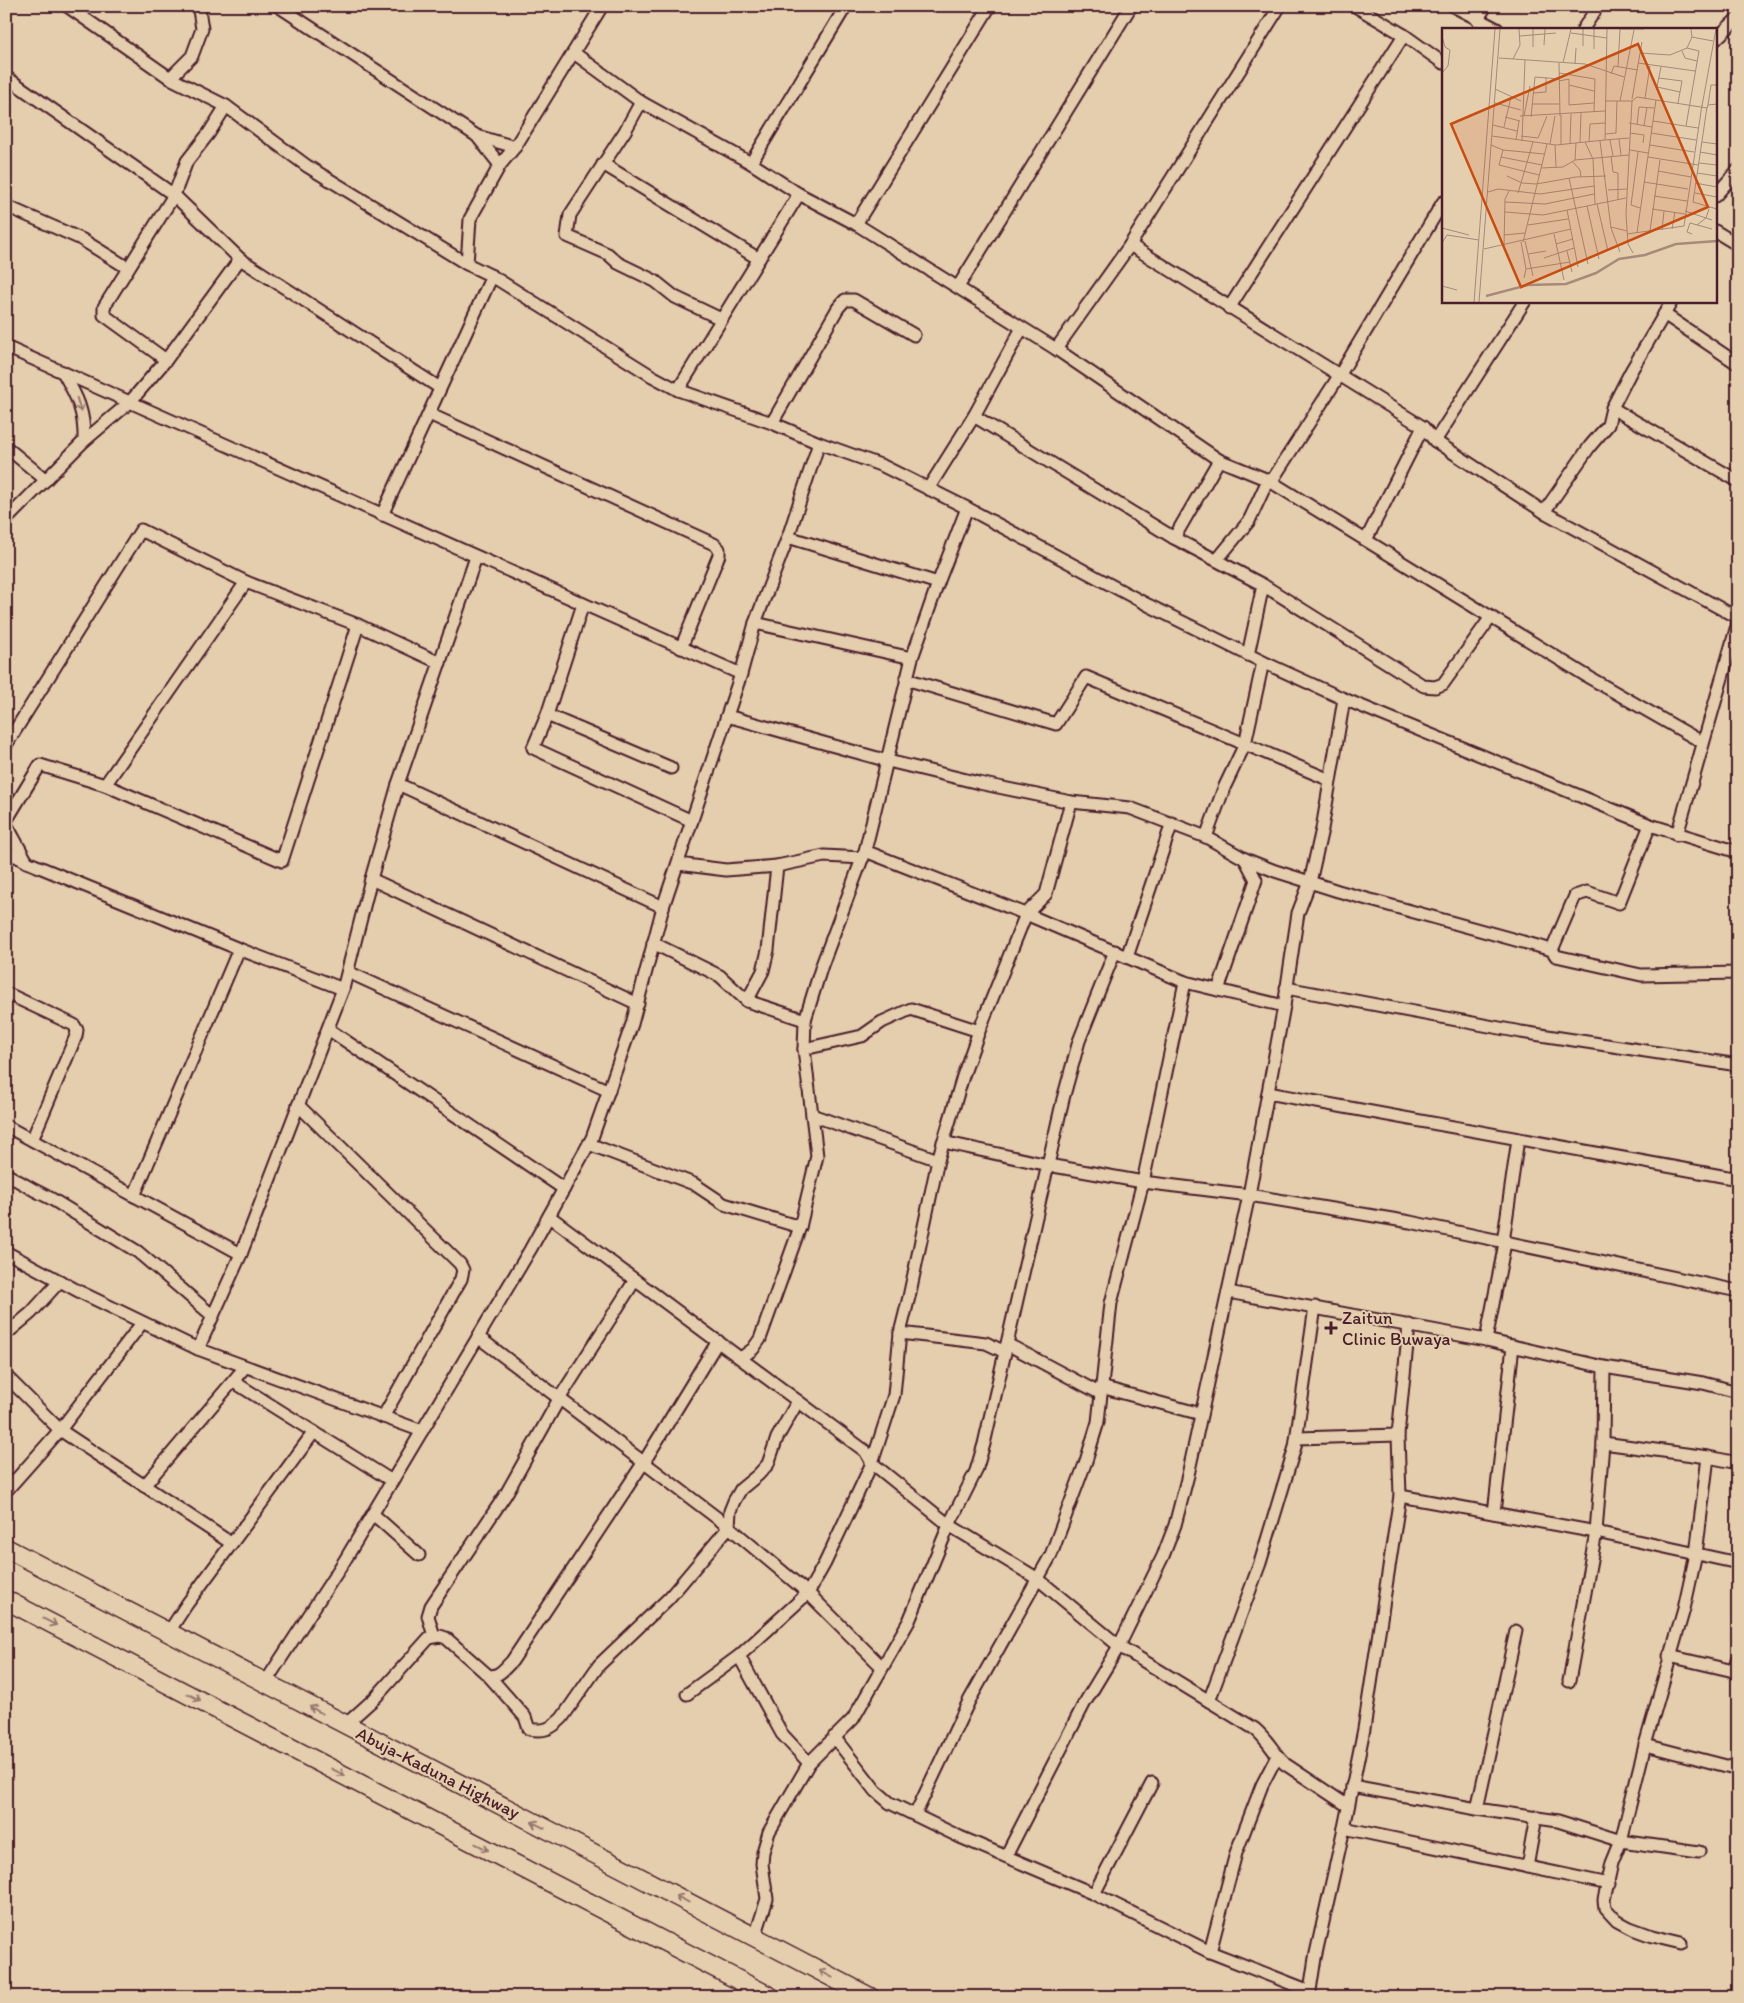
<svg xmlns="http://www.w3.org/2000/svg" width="1744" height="2003" font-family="Itim,sans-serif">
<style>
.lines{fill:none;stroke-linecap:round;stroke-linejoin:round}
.minor-casing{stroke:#4a1f2b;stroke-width:15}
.highway-casing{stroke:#4a1f2b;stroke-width:21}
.minor{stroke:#e4ceae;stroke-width:11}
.highway{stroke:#e4ceae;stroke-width:18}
.oneway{stroke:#97766c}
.poi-dot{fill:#4a1f2b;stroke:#e4ceae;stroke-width:2}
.labels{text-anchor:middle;stroke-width:4;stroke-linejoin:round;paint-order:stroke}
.poi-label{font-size:18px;fill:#4a1f2b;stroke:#e4ceae;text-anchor:start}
.street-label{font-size:18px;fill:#4a1f2b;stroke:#e4ceae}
.inset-river{fill:none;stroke:#a88a7a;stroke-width:2.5}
.inset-road{fill:none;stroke:#a6887a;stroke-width:1}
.view{fill:#c84d12;fill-opacity:0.15;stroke:#c84d12;stroke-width:2.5}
.inset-edge{fill:none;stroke:#4a1f2b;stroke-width:2.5}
</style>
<rect width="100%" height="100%" fill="#e4ceae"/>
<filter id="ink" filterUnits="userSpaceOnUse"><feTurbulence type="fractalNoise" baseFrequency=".02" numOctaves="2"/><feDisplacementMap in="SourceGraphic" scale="10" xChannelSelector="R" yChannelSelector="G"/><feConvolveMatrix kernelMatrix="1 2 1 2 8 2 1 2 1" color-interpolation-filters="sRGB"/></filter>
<g filter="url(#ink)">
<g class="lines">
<!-- minor casing -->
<g class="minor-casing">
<g id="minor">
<polyline points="67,6 170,78 226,106 307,166 467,264"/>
<polyline points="278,6 477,136 515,147"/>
<polyline points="1355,6 1404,35 1443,63"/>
<polyline points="1453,6 1497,29"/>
<polyline points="1477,20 1486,6"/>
<polyline points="1583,29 1598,6"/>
<polyline points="1715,40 1738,18"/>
<polyline points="574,53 641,102 751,163 799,194 856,224 1056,349 1219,460 1268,480 1590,678 1702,742"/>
<polyline points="6,77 174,195 240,259 440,388"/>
<polyline points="170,78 192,56 202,29 199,10 203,6"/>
<polyline points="641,102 625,131 570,215 567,236 608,254 618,263 655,281 675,297 721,319"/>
<polyline points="477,136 500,165"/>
<polyline points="751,163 846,6"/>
<polyline points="603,164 759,259"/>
<polyline points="1715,196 1738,170"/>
<polyline points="6,206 81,239 128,268"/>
<polyline points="856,224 990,6"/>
<polyline points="1715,231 1738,245"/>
<polyline points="1130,245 1423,427 1435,441 1544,512 1738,618"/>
<polyline points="492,276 652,376 678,390 772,423 819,443 883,466 967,508 1148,605 1263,662 1344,699 1650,825 1738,852"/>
<polyline points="958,287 1131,6"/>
<polyline points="1229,308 1404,35"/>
<polyline points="1664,314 1738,364"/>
<polyline points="6,347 741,674 663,907 632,1024 592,1138 530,1250 345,1560 265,1683"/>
<polyline points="1056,349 1130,245 1280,6"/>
<polyline points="166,360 104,315 104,307 174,195 187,161 209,133 226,106"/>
<path d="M63 372C77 397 85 412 84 441"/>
<polyline points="678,390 799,194"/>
<polyline points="1612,408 1738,481"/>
<polyline points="429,414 714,544 719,549 719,555 681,648"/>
<polyline points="974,416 1174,538 1263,585 1424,686 1435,687 1443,684 1491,617"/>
<polyline points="772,423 838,308 845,300 854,300 914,335"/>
<polyline points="1435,441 1525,301"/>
<polyline points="6,447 46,480"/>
<polyline points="1271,482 1339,376 1443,202"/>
<polyline points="928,489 974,416 1022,328"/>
<polyline points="1544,512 1590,446 1608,425 1612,408 1631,371 1672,301"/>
<polyline points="382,515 492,276 467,264 470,219 500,165 515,147 602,6"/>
<polyline points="6,520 84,441 130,402 166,360 240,259"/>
<polyline points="788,537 938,583"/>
<polyline points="1174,538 1219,460"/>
<polyline points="1366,540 1423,427"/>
<polyline points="1217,560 1249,521 1268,480"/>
<polyline points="583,604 547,715 533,748 692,821"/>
<polyline points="755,623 912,658"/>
<polyline points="1248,655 1263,585"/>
<polyline points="741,674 755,623 788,537 819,443"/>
<polyline points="906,679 1056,724 1086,677 1330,780"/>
<polyline points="547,715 671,768"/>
<polyline points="727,716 888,761 979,783 1071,802 1130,808 1206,837 1245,859 1275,871 1338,891 1552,950 1556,956 1641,975 1738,973"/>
<polyline points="6,745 141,530 246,582 358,625 440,663"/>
<polyline points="398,784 663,907"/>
<polyline points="105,785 282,861 358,625"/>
<polyline points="6,821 40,765 105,785 246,582"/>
<polyline points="6,824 27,862"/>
<polyline points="1677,835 1738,622"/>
<polyline points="1206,837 1224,788 1245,744 1263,662"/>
<polyline points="6,851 27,862 239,949 343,989"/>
<polyline points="865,851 1026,914 1185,982 1284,1006"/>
<polyline points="678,864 726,870 777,866 824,856 863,858"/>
<polyline points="371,879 638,1004"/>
<polyline points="653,943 720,976 747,1001 805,1020"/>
<polyline points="1552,950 1575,896 1587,892 1619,903 1650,825"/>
<polyline points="1127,957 1172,823"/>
<polyline points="348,972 609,1091"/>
<polyline points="1286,988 1521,1032 1738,1065"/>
<polyline points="1218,990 1256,880 1245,859"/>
<polyline points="6,993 74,1025 77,1030 76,1036 32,1140"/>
<polyline points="747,1001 763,971 768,950 777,866"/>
<polyline points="328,1029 564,1189"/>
<polyline points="804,1049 862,1036 882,1022 911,1009 979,1031"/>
<polyline points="1268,1093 1738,1179"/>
<polyline points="298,1105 460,1264 463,1270 461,1279 383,1417"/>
<polyline points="812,1115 938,1160"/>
<polyline points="6,1126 241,1254"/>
<polyline points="943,1142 1048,1165 1143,1182 1249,1195 1410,1222 1738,1291"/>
<polyline points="589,1144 694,1184 724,1204 800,1227"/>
<polyline points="6,1174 34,1190 50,1198 138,1252 213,1316"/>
<polyline points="134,1196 239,949"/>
<path d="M549 1216 865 1451 872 1463 949 1525 1038 1579 1119 1646 1255 1729C1267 1739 1274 1753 1285 1764L1348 1806"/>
<polyline points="1503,1242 1518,1139"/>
<polyline points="6,1252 80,1292 198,1349 422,1431"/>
<polyline points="1228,1292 1486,1340 1604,1367 1703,1383 1738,1392"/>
<polyline points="900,1333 986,1343 1005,1352"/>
<polyline points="6,1334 31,1313 60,1281"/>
<polyline points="478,1337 729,1527 808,1593 882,1667"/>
<polyline points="1486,1340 1505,1243"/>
<polyline points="1007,1344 1101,1394"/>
<polyline points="198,1349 241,1254 343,989 371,879 398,784 476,557"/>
<polyline points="741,1358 753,1349 760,1339 800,1227 817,1156 804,1049 805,1020 822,965 865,851 912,658 938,583 967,508"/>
<polyline points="6,1376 60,1430 231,1543"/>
<polyline points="234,1382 392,1481"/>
<polyline points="1101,1387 1201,1414"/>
<polyline points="1297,1438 1398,1435"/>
<polyline points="1603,1443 1708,1457 1738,1463"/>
<polyline points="144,1486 245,1367"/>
<polyline points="6,1491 60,1430 142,1323"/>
<polyline points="1400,1496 1596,1532 1738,1563"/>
<polyline points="1494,1513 1513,1346"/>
<polyline points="373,1514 419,1555"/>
<polyline points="168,1633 187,1604 314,1432"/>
<polyline points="434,1636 428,1616 431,1606 506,1494 559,1399 635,1280"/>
<polyline points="739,1656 782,1734 809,1763"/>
<polyline points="1669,1656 1738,1672"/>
<polyline points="1734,1672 1738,1657"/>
<path d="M489 1676C499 1677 505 1668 512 1661L644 1462 718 1341"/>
<polyline points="1569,1681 1596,1532 1603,1443 1604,1367"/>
<polyline points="687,1694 739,1656 808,1593 825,1563 872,1463 894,1395 900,1333 909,1297 938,1160 963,1076 979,1031 1026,914 1046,894 1071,802"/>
<polyline points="1209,1701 1260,1563 1295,1447 1315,1307"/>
<path d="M345 1725 375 1698 429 1638 440 1636 446 1638 489 1676 525 1717 529 1729C544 1732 551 1729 562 1718L599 1665 669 1598 729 1527 730 1511 734 1501 741 1489 758 1475 768 1464 777 1438 798 1401"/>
<polyline points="834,1737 876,1791 890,1803 960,1837 1094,1894 1210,1952 1310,1991"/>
<polyline points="1645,1745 1738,1769"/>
<polyline points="1352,1786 1477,1809 1558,1821 1621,1841 1699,1852"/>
<polyline points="1477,1809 1516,1631"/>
<polyline points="915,1815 969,1701 1051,1555 1086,1461 1098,1422 1111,1303 1143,1182 1185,982"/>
<polyline points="1344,1828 1609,1884"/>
<polyline points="1006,1856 1084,1704 1119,1646 1163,1556 1175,1525 1188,1475 1249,1195 1284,1006 1298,913 1310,882 1322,829 1344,699"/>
<polyline points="1527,1867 1536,1817"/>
<polyline points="1094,1894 1152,1783"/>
<polyline points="755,1937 767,1899 762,1864 763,1852 769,1832 809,1763 853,1719 909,1621 949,1525 976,1471 984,1444 1063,1099 1079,1041 1115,951"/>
<polyline points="1681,1943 1652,1936 1630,1928 1617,1921 1605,1908 1604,1900 1612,1863 1621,1841 1645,1745 1684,1609 1696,1554 1708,1457"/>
<polyline points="1210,1952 1236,1853 1262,1785 1277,1756"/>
<polyline points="1309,1997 1315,1958 1344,1828 1364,1729 1400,1496 1398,1435 1409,1325"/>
</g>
</g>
<!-- highway casing -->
<g class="highway-casing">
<g id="highway">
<polyline points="6,1548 870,1997"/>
<polyline points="6,1600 771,1997"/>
</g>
</g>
<!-- minor -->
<use href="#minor" class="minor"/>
<!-- highway -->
<use href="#highway" class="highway"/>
</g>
<!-- one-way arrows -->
<defs><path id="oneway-shaft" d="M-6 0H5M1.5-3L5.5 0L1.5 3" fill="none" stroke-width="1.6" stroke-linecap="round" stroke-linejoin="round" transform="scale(1.25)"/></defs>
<g class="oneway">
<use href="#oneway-shaft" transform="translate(79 405) rotate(72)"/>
<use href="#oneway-shaft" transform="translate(50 1622) rotate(27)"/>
<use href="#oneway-shaft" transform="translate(194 1697) rotate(27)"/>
<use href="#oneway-shaft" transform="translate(316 1710) rotate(-152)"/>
<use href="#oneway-shaft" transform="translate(338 1772) rotate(27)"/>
<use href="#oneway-shaft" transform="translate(538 1825) rotate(-153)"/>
<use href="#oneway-shaft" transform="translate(482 1847) rotate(27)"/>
<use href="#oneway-shaft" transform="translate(682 1899) rotate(-153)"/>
<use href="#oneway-shaft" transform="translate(826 1974) rotate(-152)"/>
</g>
</g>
<!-- markers -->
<path class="poi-dot" d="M1328.5 1320.5h5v5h5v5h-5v5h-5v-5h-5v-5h5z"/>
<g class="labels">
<!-- poi labels -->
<g class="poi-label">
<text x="1342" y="1324">Zaitun<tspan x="1342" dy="21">Clinic Buwaya</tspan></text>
</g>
<!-- street labels -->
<g class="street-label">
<text transform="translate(438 1773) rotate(27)" y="6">Abuja-Kaduna Highway</text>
</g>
</g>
<!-- overview -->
<g transform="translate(1442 28)">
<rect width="275" height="275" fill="#e4ceae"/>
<path class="inset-river" d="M44 268 86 257 124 256 154 245 177 231 203 227 234 216 275 213"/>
<path class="inset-road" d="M178 1H202M249 1 250 9 271 13M129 5 165 10M0 8 3 19 8 22 6 38 0 45M78 8 114 5M102 17 103 1M141 18V1M91 19V1M152 21V1M240 23 243 30 255 33M198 25 228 27 245 20 250 9M57 30 143 36 182 49M71 31 78 17 77 1M117 35 118 88M121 35 129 1M196 35 253 43M133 36 134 20M176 39 178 1M219 39 215 59 238 64M117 45 153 51 152 84M169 46 172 38 196 42M217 50 240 53 236 75M117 53 127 51V57L152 63M127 57V77L152 75M53 61 79 73M91 65 104 64V49M203 70 208 38M190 71 200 14M163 73H190L195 69 265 80 266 77 275 76M178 73 192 2M190 73 184 186 186 216 191 225M53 75 79 82M90 76H117M266 77 269 57H275M260 78 274 1M265 79 251 174 275 181M78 88 163 83M82 88 88 58M63 89 78 93M89 89 93 49 117 51M211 93 256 100M187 95 210 99M195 96 197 79 212 80M51 97 75 103M202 98 205 79M244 98 257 23 245 20M62 99 69 69M188 105 202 107 201 115M209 105 254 112M163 106 174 105 175 73M50 108 114 117 163 112 165 1M79 108 96 110 105 88M177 111 179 127M74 112 77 93M163 112 187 110M168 112 171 128M80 113 83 32M158 113 169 200 178 224M138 114 139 85M143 114 151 131M147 114 148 96 163 95M260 114 275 116M108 116 113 88M128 116 129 86M49 117 61 122 57 137 97 147M113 117 114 140M119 117V87M208 117 252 124M61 122 102 126M188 122 206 125M196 124 189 177 198 180M258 124 275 127M169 128 171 144 176 145V172M59 129 100 137M206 129 256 137M151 131 153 176M133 132 134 115M130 133 138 142 139 149M257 135 275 137M99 140 121 139 133 132 187 127M216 143 249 149M255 145 275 148M65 148 80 155 94 156 134 149 164 148M127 150 146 236M202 154 246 161M253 155 275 159M166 162 185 161M46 164 56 161 98 166 152 158M76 165 91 114M253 165 275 169M212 168 245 173M63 174 103 176 152 166M155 176 166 223M145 178 157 231M210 181 243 186M125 182 136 239M243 183 270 192M63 184 101 187 184 170M86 197 126 191M255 197 264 190 267 181M169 199 185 203M0 200 27 207M230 201 233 184M220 202 222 183M208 203 218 132M195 205 214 72M112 206 122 252M185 206 242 198 260 77M250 206 245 204 248 195 270 201M62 207 83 205M83 213 91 248M79 214 84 241 82 250M81 214 105 116M0 215 5 207 37 212M114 216 131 211M62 218 63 171 67 163M42 221 129 201M125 223 130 244M86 226 104 223M102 230 132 220M84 241 128 234M0 258 15 262M32 274 53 1M37 274 58 1"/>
<path class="view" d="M196 16 266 179 79 259 9 96Z"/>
<rect width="275" height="275" class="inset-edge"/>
</g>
<!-- margin -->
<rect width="1744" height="2003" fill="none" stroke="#e4ceae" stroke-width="25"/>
<rect x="12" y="12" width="1719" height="1978" fill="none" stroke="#4a1f2b" stroke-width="2" filter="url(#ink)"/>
</svg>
